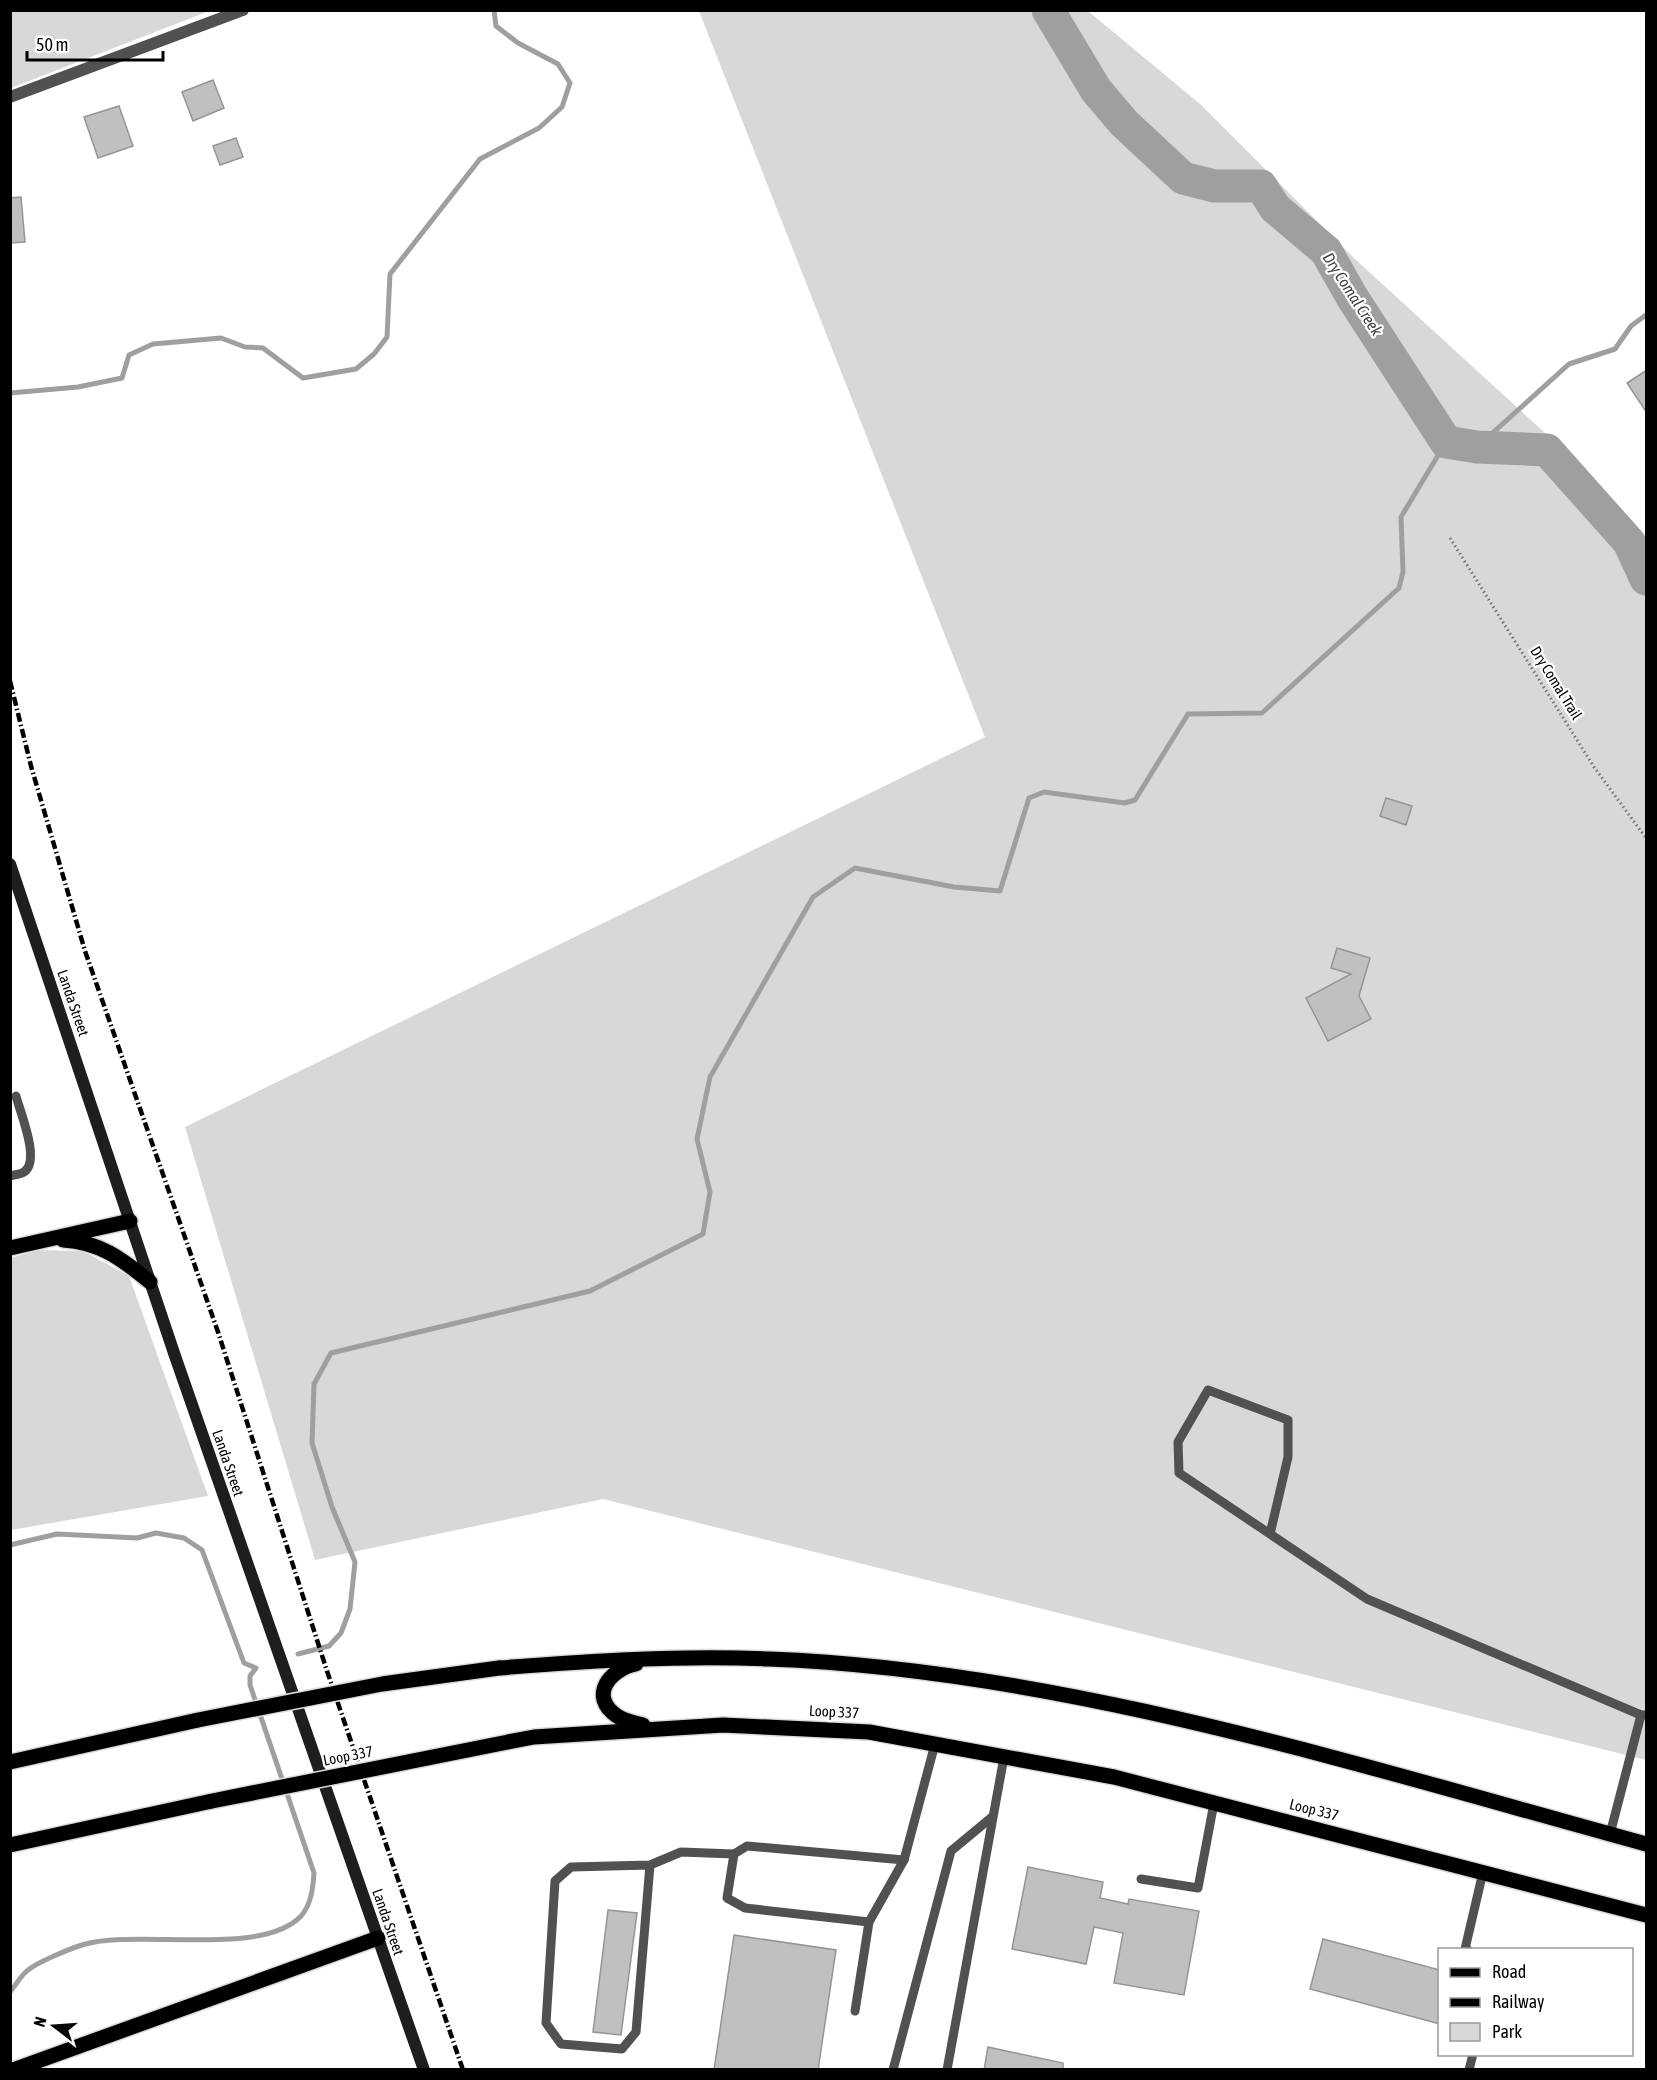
<svg xmlns="http://www.w3.org/2000/svg" width="1657" height="2080" font-family="'Asap Condensed',sans-serif">
<style>
.green{fill:#d8d8d8}
.lines{fill:none;stroke-linecap:round;stroke-linejoin:round}
.stream{stroke:#9f9f9f;stroke-width:5}
.river{stroke:#9f9f9f;stroke-width:33}
.building{fill:#c0c0c0;stroke:#959595;stroke-width:1.5}
.primary-casing{stroke:#dbdbdb;stroke-width:18}
.path{stroke:#737373;stroke-width:3;stroke-dasharray:1.5 3;stroke-linecap:butt}
.lane{stroke:#515151;stroke-width:9}
.street{stroke:#515151;stroke-width:12}
.secondary{stroke:#1e1e1e;stroke-width:12}
.primary{stroke:#000;stroke-width:15}
.rail{stroke:#000;stroke-width:4.5;stroke-dasharray:9 3 1.5 3;stroke-linecap:butt}
.primary-bridge-casing{stroke:#dbdbdb;stroke-width:18;stroke-linecap:butt}
.primary-bridge{stroke:#000;stroke-width:15}
.labels{text-anchor:middle;stroke-width:4.5;stroke-linejoin:round;paint-order:stroke}
.street-label{font-size:15px;fill:#000;stroke:#fff}
.water-label{font-size:16px;font-style:italic;fill:#404040;stroke:#fff}
</style>
<rect width="100%" height="100%" fill="#fff"/>
<!-- green -->
<g class="green">
<polygon points="11,10 209,10 209,11 11,88"/>
<polygon points="699,11 1088,11 1200,104 1355,259 1545,433 1646,536 1646,1760 603,1499 315,1560 185,1127 985,737"/>
<polygon points="38,1250 83,1251 129,1276 208,1496 11,1530 11,1258"/>
</g>
<g class="lines">
<!-- stream -->
<g class="stream">
<polyline points="10,393 78,387 122,378 129,355 153,344 221,338 245,347 263,348 303,378 356,369 374,354 387,337 390,274 480,159 539,128 562,107 570,83 558,64 518,43 496,26 494,10"/>
<polyline points="1477,447 1569,364 1615,349 1631,326 1646,315"/>
<path d="M10 1545 57 1534 137 1538 156 1533 184 1538 202 1550 244 1663 256 1668 250 1676V1685L314 1873C313 1888 311 1905 301 1916 262 1958 135 1928 82 1945 69 1949 38 1962 28 1970 21 1975 16 1985 10 1992"/>
<polyline points="298,1654 329,1646 341,1633 350,1609 355,1562 332,1507 312,1443 314,1384 331,1353 590,1291 703,1234 710,1192 697,1139 710,1077 813,897 855,868 954,887 1000,891 1029,798 1044,792 1125,803 1135,800 1188,714 1262,713 1399,588 1403,572 1401,517 1446,442"/>
</g>
<!-- river -->
<polyline class="river" points="1048,10 1096,90 1124,123 1183,178 1214,186 1261,186 1275,208 1326,251 1352,297 1446,442 1477,447 1547,450 1629,542 1646,579"/>
</g>
<!-- building -->
<g class="building">
<polygon points="213,80 224,108 193,121 182,92"/>
<polygon points="119,106 133,146 98,158 84,117"/>
<polygon points="236,138 243,157 220,165 213,146"/>
<polygon points="21,197 25,242 10,243 10,198"/>
<polygon points="1647,370 1647,413 1627,383"/>
<polygon points="1386,798 1412,806 1406,825 1380,816"/>
<polygon points="1337,948 1370,958 1359,996 1371,1019 1328,1041 1306,998 1351,974 1331,968"/>
<polygon points="1028,1867 1103,1882 1100,1898 1128,1904 1129,1899 1199,1911 1184,1995 1114,1983 1123,1933 1094,1927 1086,1964 1012,1949"/>
<polygon points="608,1910 637,1913 621,2035 593,2032"/>
<polygon points="734,1935 836,1950 818,2070 714,2070"/>
<polygon points="1323,1939 1440,1970 1440,2024 1310,1989"/>
<polygon points="988,2047 1063,2063 1063,2070 984,2070"/>
</g>
<g class="lines">
<!-- primary casing -->
<g class="primary-casing">
<g id="primary">
<path d="M63 1240C100 1242 122 1259 150 1282"/>
<polyline points="10,1248 130,1221"/>
<path d="M636 1664C610 1669 588 1696 617 1716 624 1721 635 1723 643 1725"/>
<path d="M499 1668C589 1661 679 1655 769 1659 1063 1670 1364 1767 1646 1844"/>
<polyline points="508,1742 534,1737 723,1725 869,1732 1114,1777 1646,1915"/>
<polyline points="10,1762 198,1720"/>
<polyline points="10,1845 212,1801"/>
<polyline points="13,2070 378,1938"/>
</g>
</g>
<!-- path -->
<polyline class="path" points="1450,538 1594,767 1646,838"/>
<!-- lane -->
<g class="lane">
<path d="M10 1176C14 1175 21 1174 24 1172 41 1161 20 1112 16 1096"/>
<polyline points="1270,1534 1288,1457 1288,1420 1208,1390 1178,1442 1179,1473 1367,1599 1641,1715 1646,1715"/>
<polyline points="1610,1834 1641,1715"/>
<polyline points="650,1865 636,2032 622,2049 561,2044 546,2023 555,1881 571,1867 650,1865 681,1852 734,1854"/>
<polyline points="1141,1879 1198,1888 1214,1803"/>
<polyline points="869,1922 745,1908 727,1898 734,1854 747,1846 904,1860"/>
<polyline points="1468,1950 1465,1949 1483,1872"/>
<polyline points="855,2011 869,1922 904,1860 935,1744"/>
<polyline points="893,2070 951,1851 992,1817"/>
<polyline points="947,2070 1004,1757"/>
<polyline points="1469,2070 1473,2054"/>
</g>
<!-- street -->
<polyline class="street" points="10,97 243,10"/>
<!-- secondary -->
<polyline class="secondary" points="10,864 175,1356 424,2070"/>
<!-- primary -->
<use href="#primary" class="primary"/>
<!-- rail -->
<polyline class="rail" points="10,681 31,766 85,951 218,1332 327,1671 463,2070"/>
<!-- primary-bridge casing -->
<g class="primary-bridge-casing">
<g id="primary-bridge">
<polyline points="198,1720 382,1684 499,1668"/>
<polyline points="212,1801 508,1742"/>
</g>
</g>
<!-- primary-bridge -->
<use href="#primary-bridge" class="primary-bridge"/>
</g>
<g class="labels">
<!-- street labels -->
<g class="street-label">
<text transform="translate(1556 683) rotate(58)" y="5">Dry Comal Trail</text>
<text transform="translate(73 1003) rotate(71)" y="5">Landa Street</text>
<text transform="translate(228 1463) rotate(71)" y="5">Landa Street</text>
<text transform="translate(834 1712) rotate(3)" y="5">Loop 337</text>
<text transform="translate(348 1756) rotate(-11)" y="5">Loop 337</text>
<text transform="translate(1314 1810) rotate(14)" y="5">Loop 337</text>
<text transform="translate(388 1922) rotate(71)" y="5">Landa Street</text>
</g>
<!-- water labels -->
<g class="water-label">
<text transform="translate(1353 294) rotate(57)" y="6">Dry Comal Creek</text>
</g>
</g>
<!-- border -->
<rect width="1657" height="2080" fill="none" stroke="#000000" stroke-width="24"/>
<!-- legend -->
<rect x="1438" y="1948" width="195" height="108" fill="#ffffff" stroke="#999999" stroke-width="1.5"/>
<rect x="1450" y="1968" width="30" height="9" fill="#000000" stroke="#999999" stroke-width="1.5"/>
<text x="1492" y="1978" font-size="18" fill="#000000">Road</text>
<rect x="1450" y="1998" width="30" height="9" fill="#000000" stroke="#999999" stroke-width="1.5"/>
<text x="1492" y="2008" font-size="18" fill="#000000">Railway</text>
<rect x="1450" y="2023" width="30" height="18" fill="#d8d8d8" stroke="#999999" stroke-width="1.5"/>
<text x="1492" y="2038" font-size="18" fill="#000000">Park</text>
<!-- north arrow -->
<g transform="translate(54 2026) rotate(287)" stroke="#ffffff" stroke-width="4.5" paint-order="stroke">
<path d="M0-4.5L10 22L0 15L-10 22Z" fill="#000000"/>
<text y="-9" font-size="16" font-weight="bold" text-anchor="middle" fill="#000000">N</text>
</g>
<!-- scale -->
<path d="M27 51v9h136v-9" fill="none" stroke="#000000" stroke-width="3"/>
<text x="36" y="51" font-size="18" fill="#000000" stroke="#ffffff" stroke-width="4.5" paint-order="stroke">50 m</text>
</svg>
